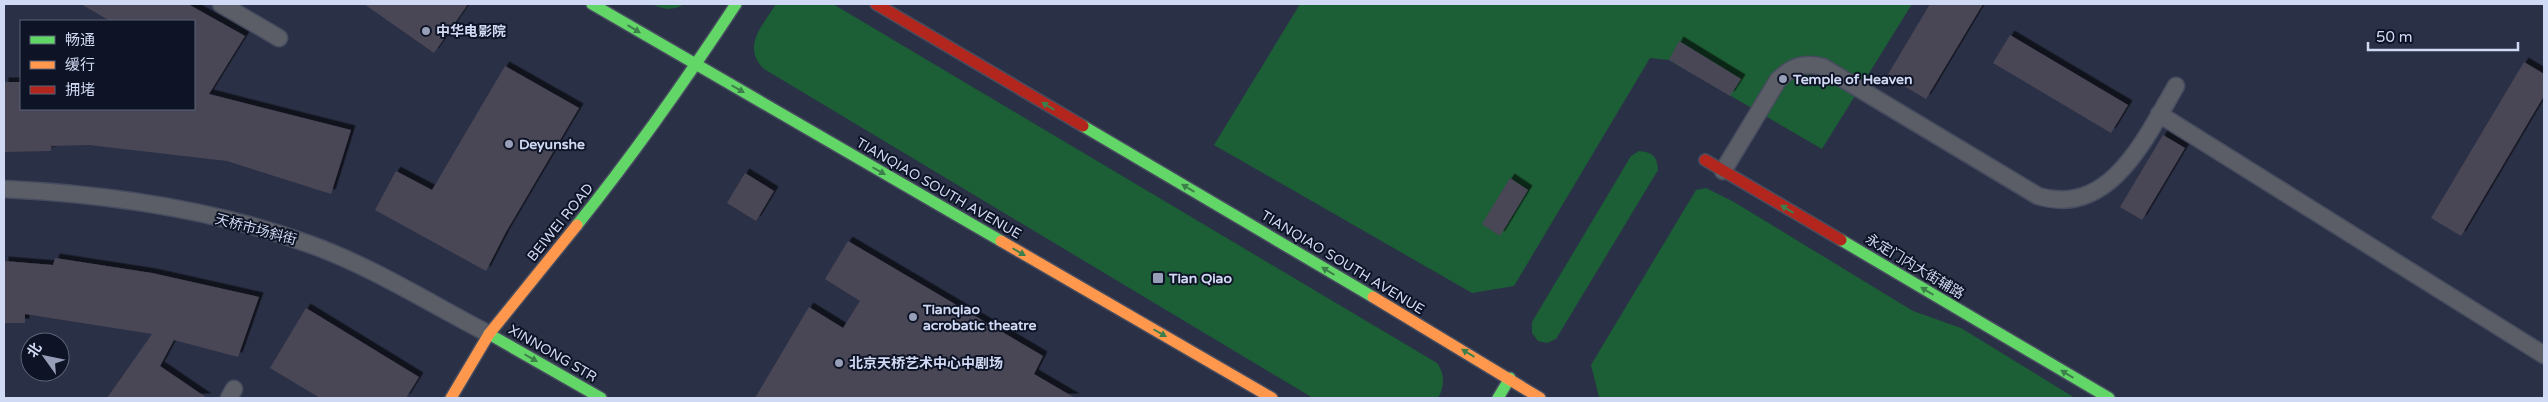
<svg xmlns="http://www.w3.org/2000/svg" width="2548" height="402" font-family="'Varela Round','Noto Sans SC',sans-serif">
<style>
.green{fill:#1c5e36}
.building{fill:#4a4656;filter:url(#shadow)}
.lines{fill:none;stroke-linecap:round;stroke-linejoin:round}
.street-casing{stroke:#474d5f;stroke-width:19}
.fast-casing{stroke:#474d5f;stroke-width:14}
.slow-casing{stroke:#474d5f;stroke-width:14}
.jam-casing{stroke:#474d5f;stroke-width:14}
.street{stroke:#5b5e67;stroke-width:16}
.fast{stroke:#63d668;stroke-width:11}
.slow{stroke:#ff974d;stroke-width:11}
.jam{stroke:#b3261e;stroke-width:11}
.oneway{fill:#3d7f4a}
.poi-dot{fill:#979eb7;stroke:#0e1426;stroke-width:2}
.labels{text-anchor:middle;stroke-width:4;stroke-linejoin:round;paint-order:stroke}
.poi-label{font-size:14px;font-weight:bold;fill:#d1daf4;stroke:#0e1426;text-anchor:start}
.street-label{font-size:14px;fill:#d1daf4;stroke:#0e1426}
</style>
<defs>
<filter id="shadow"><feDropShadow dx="4.5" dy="-4.5" stdDeviation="0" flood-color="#0009"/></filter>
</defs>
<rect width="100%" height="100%" fill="#2a3046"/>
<!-- green -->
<g class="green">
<path d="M652 4H684C673 11 663 10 652 4Z"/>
<path d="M776 4H833L1437 363C1445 374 1445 386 1438 398H1313L764 69C741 47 763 25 776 4Z"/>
<polygon points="1300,4 1912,4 1822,149 1669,60 1650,58 1514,286 1472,293 1214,145"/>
<path d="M1639 151C1652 152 1657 156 1658 170L1556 339 1547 343 1538 341 1532 333V322L1631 156Z"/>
<polygon points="1706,188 1734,202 1913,311 1961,328 2075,398 1599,397 1591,365 1696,190"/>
</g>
<!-- building -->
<g class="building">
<polygon points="81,4 188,4 245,36 209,94 351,130 331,194 227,161 89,145 51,146 51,151 4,152 4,82 21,82 21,109 194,109 194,21 110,21"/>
<polygon points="364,4 468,4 434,53"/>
<polygon points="1930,4 1983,4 1926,99 1887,76"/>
<polygon points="2010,35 2128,105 2111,133 1993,63"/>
<polygon points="1679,41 1741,79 1730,96 1669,60"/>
<polygon points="2524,62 2544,74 2544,96 2461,236 2431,218"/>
<polygon points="505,66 579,108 506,232 486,271 375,210 396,171 432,190"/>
<polygon points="2163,135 2185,148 2142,220 2120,207"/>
<polygon points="745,173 774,191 756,221 727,203"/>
<polygon points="1510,178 1528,190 1500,236 1482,224"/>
<polygon points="848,241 1043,356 1034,374 1075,398 755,398 809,307 843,328 860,301 825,279"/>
<polygon points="55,258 152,273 259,297 238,357 174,340 160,366 207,398 107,398 152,334 25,314 25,323 4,323 4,261 53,265"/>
<polygon points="306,308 419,377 406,398 320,398 270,368"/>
</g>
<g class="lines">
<!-- street casing -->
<g class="street-casing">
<g id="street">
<polyline points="221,4 279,38"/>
<polyline points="2159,114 2544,355"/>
<path d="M1723 171 1778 80C1792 66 1804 62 1823 67L2038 196C2110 218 2146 137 2176 86"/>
<path d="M4 189C106 194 213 209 309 244 371 266 431 304 489 334"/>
<polyline points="229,398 234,389"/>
</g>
</g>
<!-- fast casing -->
<g class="fast-casing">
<g id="fast">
<polyline points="592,4 1001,241"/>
<polyline points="1083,126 1373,297"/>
<path d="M577 225C634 154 686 80 736 4"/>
<polyline points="1841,240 2109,398"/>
<polyline points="489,334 601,398"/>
<polyline points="1498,398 1510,378"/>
</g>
</g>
<!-- slow casing -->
<g class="slow-casing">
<g id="slow">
<polyline points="1001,241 1272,398"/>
<polyline points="1373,297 1540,398"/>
<polyline points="451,398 489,334 577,225"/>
</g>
</g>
<!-- jam casing -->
<g class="jam-casing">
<g id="jam">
<polyline points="876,4 1083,126"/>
<polyline points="1705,160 1841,240"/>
</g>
</g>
<!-- street -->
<use href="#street" class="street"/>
<!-- fast -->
<use href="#fast" class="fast"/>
<!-- slow -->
<use href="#slow" class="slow"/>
<!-- jam -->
<use href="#jam" class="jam"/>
</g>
<!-- one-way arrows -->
<defs><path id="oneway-solid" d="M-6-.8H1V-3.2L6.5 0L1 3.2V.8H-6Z" transform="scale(1.25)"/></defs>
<g class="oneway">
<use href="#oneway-solid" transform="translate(634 29) rotate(31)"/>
<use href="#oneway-solid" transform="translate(738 89) rotate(30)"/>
<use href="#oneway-solid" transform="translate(1048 106) rotate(-149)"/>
<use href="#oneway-solid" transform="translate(879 171) rotate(30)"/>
<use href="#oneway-solid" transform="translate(1188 188) rotate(-149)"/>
<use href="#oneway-solid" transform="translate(1787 209) rotate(-149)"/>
<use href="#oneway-solid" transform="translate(1019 252) rotate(30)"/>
<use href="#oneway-solid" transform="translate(1328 271) rotate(-149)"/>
<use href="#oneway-solid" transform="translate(1927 291) rotate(-149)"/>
<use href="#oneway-solid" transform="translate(1160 333) rotate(30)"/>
<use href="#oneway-solid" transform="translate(1468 353) rotate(-149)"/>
<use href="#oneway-solid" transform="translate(531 358) rotate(30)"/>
<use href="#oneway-solid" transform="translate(2067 374) rotate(-149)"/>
</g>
<!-- markers -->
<g class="poi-dot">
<circle cx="426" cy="31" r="5"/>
<circle cx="1783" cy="79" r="5"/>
<circle cx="509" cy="144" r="5"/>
<rect x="1152" y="272" width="12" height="12" rx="2.5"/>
<circle cx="913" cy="317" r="5"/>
<circle cx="839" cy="363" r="5"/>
</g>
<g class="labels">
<!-- poi labels -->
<g class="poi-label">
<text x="436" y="36">中华电影院</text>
<text x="1793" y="84">Temple of Heaven</text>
<text x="519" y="149">Deyunshe</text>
<text x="1169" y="283">Tian Qiao</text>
<text x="923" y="314">Tianqiao<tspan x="923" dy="16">acrobatic theatre</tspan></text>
<text x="849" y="368">北京天桥艺术中心中剧场</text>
</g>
<!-- street labels -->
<g class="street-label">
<text transform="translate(939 188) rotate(30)" y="5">TIANQIAO SOUTH AVENUE</text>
<text transform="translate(560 222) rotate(-51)" y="5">BEIWEI ROAD</text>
<text transform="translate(256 229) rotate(15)" y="5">天桥市场斜街</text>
<text transform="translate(1343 262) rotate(31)" y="5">TIANQIAO SOUTH AVENUE</text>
<text transform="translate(1915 266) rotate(31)" y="5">永定门内大街辅路</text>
<text transform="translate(553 353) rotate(30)" y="5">XINNONG STR</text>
</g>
</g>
<!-- border -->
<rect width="2548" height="402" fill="none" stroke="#d1daf4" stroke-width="10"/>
<!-- legend -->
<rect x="20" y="20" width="175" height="90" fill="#0e1426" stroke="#5c6378"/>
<rect x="30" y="36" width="25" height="8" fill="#63d668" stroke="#5c6378"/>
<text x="65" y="45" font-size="15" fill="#d1daf4">畅通</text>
<rect x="30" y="61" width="25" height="8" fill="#ff974d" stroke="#5c6378"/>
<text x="65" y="70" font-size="15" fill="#d1daf4">缓行</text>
<rect x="30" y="86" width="25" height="8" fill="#b3261e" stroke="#5c6378"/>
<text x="65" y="95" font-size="15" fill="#d1daf4">拥堵</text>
<!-- north arrow -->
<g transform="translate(45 357) rotate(303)"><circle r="24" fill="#0e1426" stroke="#5c6378"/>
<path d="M0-4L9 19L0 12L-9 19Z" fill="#979eb7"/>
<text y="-8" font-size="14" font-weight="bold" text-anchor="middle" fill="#d1daf4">北</text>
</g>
<!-- scale -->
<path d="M2368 42v8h150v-8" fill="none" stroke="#d1daf4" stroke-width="2.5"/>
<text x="2376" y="42" font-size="15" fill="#d1daf4" stroke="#0e1426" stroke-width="4" paint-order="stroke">50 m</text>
</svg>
